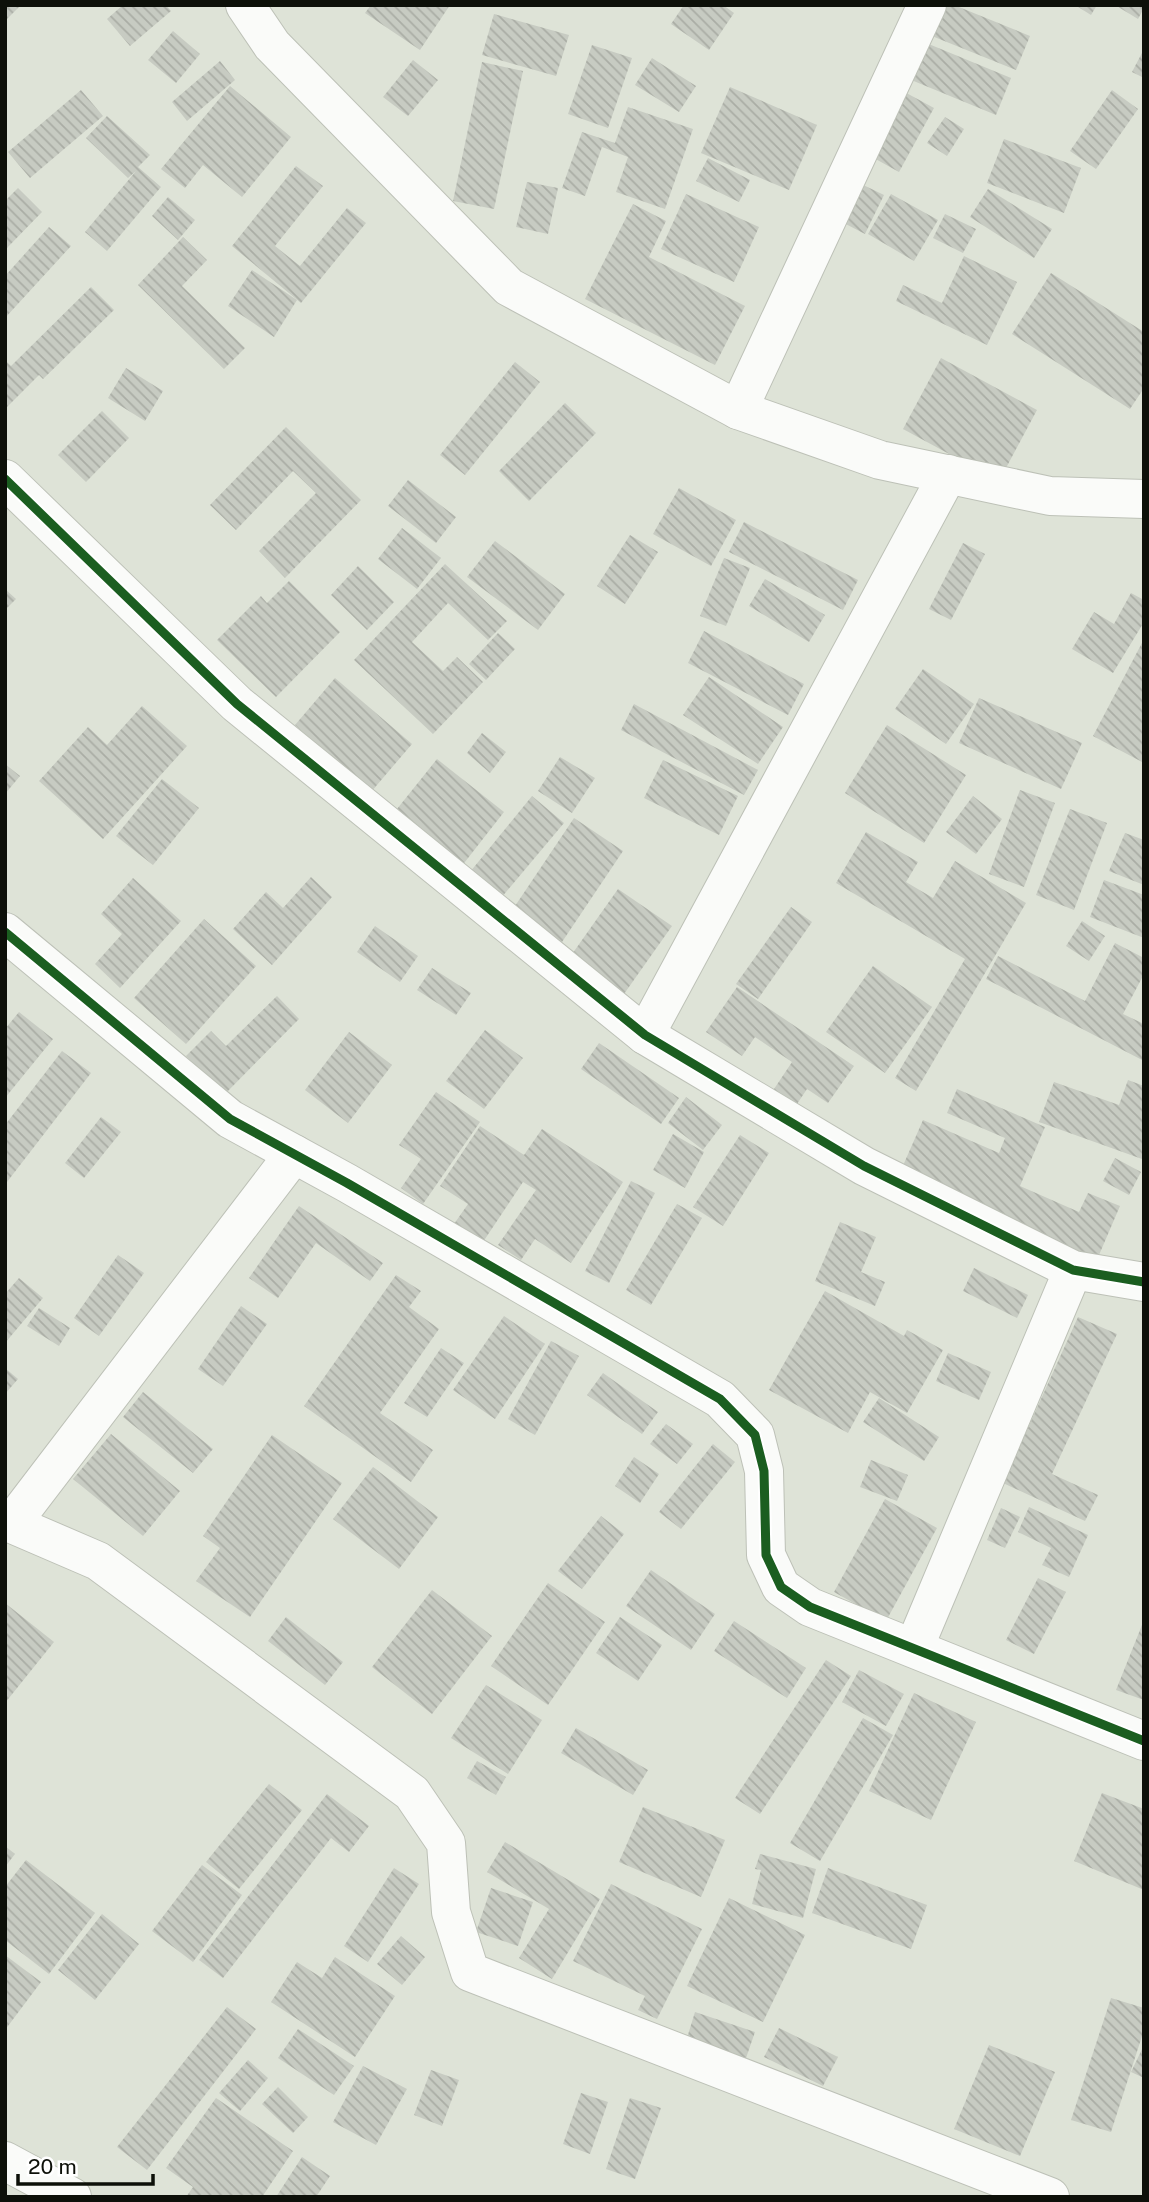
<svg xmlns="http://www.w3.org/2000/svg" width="1149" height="2202" font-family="'Public Sans',sans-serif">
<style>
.building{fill:url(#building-back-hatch)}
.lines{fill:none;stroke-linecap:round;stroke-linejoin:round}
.minor-casing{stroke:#bdc1b7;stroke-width:40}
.minor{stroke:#fafbf9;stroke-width:38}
.cycleway-casing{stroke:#fff;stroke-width:13}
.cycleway{stroke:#1b5e20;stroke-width:9}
</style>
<defs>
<pattern id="building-back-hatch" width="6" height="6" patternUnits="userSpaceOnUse" patternTransform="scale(1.75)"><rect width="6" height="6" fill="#c7cbc2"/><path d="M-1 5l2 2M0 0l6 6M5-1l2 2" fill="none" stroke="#aaada5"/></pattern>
</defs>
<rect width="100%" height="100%" fill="#dee3d7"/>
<!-- building -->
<g class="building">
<polygon points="5,5 21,5 5,21"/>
<polygon points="123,5 166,5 171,11 130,46 107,19"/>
<polygon points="371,5 450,5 420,50 365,13"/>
<polygon points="684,5 723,5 734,13 709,50 671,24"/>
<polygon points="939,5 954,5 1030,36 1016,70 927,34"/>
<polygon points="1075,5 1097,5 1091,15"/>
<polygon points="1115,5 1144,5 1144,8 1138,19"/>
<polygon points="494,14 569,35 556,76 482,55"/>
<polygon points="173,31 200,54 176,83 148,60"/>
<polygon points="919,40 1011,78 996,115 904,77"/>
<polygon points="592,45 632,58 608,128 568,114"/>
<polygon points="1144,49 1144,78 1132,72"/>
<polygon points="652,58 696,86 679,112 635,85"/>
<polygon points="413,60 438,80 408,116 383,97"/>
<polygon points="220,61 235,80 187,121 172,102"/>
<polygon points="482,62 523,71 494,209 453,201"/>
<polygon points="230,86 291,137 242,197 203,165 185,188 161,169"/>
<polygon points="730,87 817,125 789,190 701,153"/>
<polygon points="899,89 934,108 899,172 863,152"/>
<polygon points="81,90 103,116 30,178 8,152"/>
<polygon points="1112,90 1138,109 1096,169 1070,151"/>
<polygon points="628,107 693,129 665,209 616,192 628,157 602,147 585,196 562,188 582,132 615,143"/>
<polygon points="107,116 150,155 138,167 161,187 107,251 85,232 136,171 128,178 86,138"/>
<polygon points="945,117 964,129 947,156 927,143"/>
<polygon points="1004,139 1081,168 1064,213 987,183"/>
<polygon points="708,158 750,180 739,202 696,181"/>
<polygon points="296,166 323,186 275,246 300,266 347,208 366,223 301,303 232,246"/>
<polygon points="527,182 558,188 548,234 516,227"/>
<polygon points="857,182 884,195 865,234 838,220"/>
<polygon points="18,188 42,212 5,250 5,201"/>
<polygon points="988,189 1052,229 1034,258 970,217"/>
<polygon points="686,194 759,227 734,282 661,249"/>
<polygon points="891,194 938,220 914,261 868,234"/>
<polygon points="168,197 195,220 178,240 152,216"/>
<polygon points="633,204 666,221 649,257 745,306 715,365 585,299"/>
<polygon points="945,214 976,229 963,253 933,238"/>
<polygon points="49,227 71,246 5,318 5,276"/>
<polygon points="183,237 207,260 182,286 245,348 224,369 138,285"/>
<polygon points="964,256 1017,282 987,345 896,301 903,285 942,303"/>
<polygon points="252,270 297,300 274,337 228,306"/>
<polygon points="1051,273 1144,332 1144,388 1130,409 1012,334"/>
<polygon points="91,287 114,310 43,379 39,375 5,409 5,360 11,366"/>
<polygon points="941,358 1037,410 999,481 903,429"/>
<polygon points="515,362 540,382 465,475 440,455"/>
<polygon points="126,368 163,391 145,421 108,398"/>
<polygon points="565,403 596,433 529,501 499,471"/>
<polygon points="102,411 129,438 86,482 58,455"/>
<polygon points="286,427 361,500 285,578 259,551 316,493 293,471 236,530 210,505"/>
<polygon points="408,480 456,517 436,543 388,506"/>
<polygon points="679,488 736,520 711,566 653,534"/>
<polygon points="744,522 858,580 843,610 729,552"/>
<polygon points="402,528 441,558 417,589 378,559"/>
<polygon points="630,535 658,552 625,604 597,586"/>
<polygon points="495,541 565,594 538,630 467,577"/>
<polygon points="963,543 985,554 951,620 929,609"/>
<polygon points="724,558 750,568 726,626 700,616"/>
<polygon points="445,564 507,621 488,640 448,603 412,642 443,671 457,657 483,682 433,734 354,660"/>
<polygon points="358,566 394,602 367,630 331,595"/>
<polygon points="765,579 825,615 809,642 749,606"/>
<polygon points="289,581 340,632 276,697 217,640 261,596 267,603"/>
<polygon points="5,589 16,599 5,610"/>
<polygon points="1131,593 1144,600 1144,622 1113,673 1072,649 1094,612 1114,624"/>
<polygon points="704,631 804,684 788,715 688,663"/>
<polygon points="498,633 515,649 486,680 469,664"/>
<polygon points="1144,639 1144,763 1093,736"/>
<polygon points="923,669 974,704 946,744 895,709"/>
<polygon points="709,677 783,727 758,764 683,715"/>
<polygon points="335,678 412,744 371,792 295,725"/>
<polygon points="979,698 1082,743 1061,789 959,743"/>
<polygon points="634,704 758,770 744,795 621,730"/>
<polygon points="142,706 187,746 103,839 39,781 88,727 107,745"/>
<polygon points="887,725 966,775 924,843 845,793"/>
<polygon points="482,733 506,752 490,773 467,753"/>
<polygon points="560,757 595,778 572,813 538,791"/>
<polygon points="437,759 504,812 461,867 393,814"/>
<polygon points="663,760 738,796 719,835 644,798"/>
<polygon points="5,764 20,776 5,794"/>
<polygon points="162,779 199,808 153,865 116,836"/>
<polygon points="1020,790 1055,803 1024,887 989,874"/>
<polygon points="532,796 564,823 501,898 470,872"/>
<polygon points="973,796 1002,819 976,854 946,832"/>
<polygon points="1070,809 1107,823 1074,910 1036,895"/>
<polygon points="574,818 623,851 560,945 511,912"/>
<polygon points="866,832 918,862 906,882 933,898 955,861 1026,903 916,1091 895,1078 965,959 836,883"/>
<polygon points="1125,833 1144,840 1144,885 1109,871"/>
<polygon points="311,877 332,897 272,965 233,929 266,892 283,908"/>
<polygon points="133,878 181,921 120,988 95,964 122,934 101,914"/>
<polygon points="1104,880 1144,895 1144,938 1090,917"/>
<polygon points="618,889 672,926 624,994 570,957"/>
<polygon points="791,907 812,922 758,999 736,984"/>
<polygon points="204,919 256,966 186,1044 134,998"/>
<polygon points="1082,921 1105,936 1089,961 1066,946"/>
<polygon points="375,926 418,956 400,982 357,952"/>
<polygon points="1115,943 1144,958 1144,974 1123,1014 1144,1024 1144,1061 986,979 998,956 1085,1001"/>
<polygon points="873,966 932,1007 885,1073 826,1032"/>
<polygon points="432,968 471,993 456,1015 417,990"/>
<polygon points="737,987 854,1066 828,1103 807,1089 793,1110 770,1095 792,1062 755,1037 742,1056 706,1032"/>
<polygon points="277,996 299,1019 225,1094 186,1056 211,1031 226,1046"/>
<polygon points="19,1012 53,1039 5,1098 5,1029"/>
<polygon points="485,1030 523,1058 484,1109 446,1081"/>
<polygon points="349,1032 392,1065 348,1123 305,1090"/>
<polygon points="599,1043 679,1098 661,1124 581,1069"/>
<polygon points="62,1051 91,1073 7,1182 5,1125"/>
<polygon points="1128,1080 1144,1086 1142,1159 1039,1122 1054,1082 1119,1105"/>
<polygon points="957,1089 1045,1127 1020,1186 1079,1212 1088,1193 1120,1206 1096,1262 898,1177 923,1120 999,1153 1005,1138 947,1113"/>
<polygon points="436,1092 480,1122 423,1204 401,1188 421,1159 399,1145"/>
<polygon points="686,1097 722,1125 703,1150 668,1123"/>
<polygon points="101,1117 121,1132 84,1178 65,1163"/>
<polygon points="480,1126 524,1155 542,1129 623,1182 571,1263 535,1239 521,1260 498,1245 536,1190 523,1182 483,1242 454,1224 468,1204 440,1186"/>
<polygon points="673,1134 704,1152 685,1188 653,1170"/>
<polygon points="740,1135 769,1153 723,1226 693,1207"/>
<polygon points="1115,1158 1141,1172 1129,1195 1103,1181"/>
<polygon points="631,1181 655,1193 609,1283 585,1271"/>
<polygon points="677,1204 702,1218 651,1305 626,1290"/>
<polygon points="299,1206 383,1263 370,1281 316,1243 278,1298 249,1278"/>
<polygon points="840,1222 876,1237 861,1272 885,1282 875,1306 815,1281"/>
<polygon points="118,1255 144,1273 99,1336 74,1318"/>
<polygon points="974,1268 1028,1295 1017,1318 963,1291"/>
<polygon points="396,1275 421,1291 409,1307 439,1329 380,1413 433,1450 411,1482 304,1406"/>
<polygon points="19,1278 43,1298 5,1343 5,1294"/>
<polygon points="825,1291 904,1336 907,1330 943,1350 907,1413 870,1392 848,1433 769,1390"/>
<polygon points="241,1306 267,1324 223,1386 198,1369"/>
<polygon points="39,1308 70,1328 59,1346 27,1326"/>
<polygon points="504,1316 545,1344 495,1419 453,1390"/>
<polygon points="1078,1317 1117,1334 1052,1474 1098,1495 1085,1521 1003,1483"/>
<polygon points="551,1341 579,1356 535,1435 508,1419"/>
<polygon points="441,1348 464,1363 427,1417 404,1403"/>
<polygon points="948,1353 991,1372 979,1400 936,1381"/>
<polygon points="5,1368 18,1379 5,1394"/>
<polygon points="603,1373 658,1412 642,1434 587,1395"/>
<polygon points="143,1392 213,1449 193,1473 123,1417"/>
<polygon points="879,1398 939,1437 924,1461 863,1422"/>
<polygon points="666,1424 693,1444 677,1464 650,1444"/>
<polygon points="111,1434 180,1491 143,1536 73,1479"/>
<polygon points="272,1435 342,1483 250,1617 196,1581 220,1548 203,1536"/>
<polygon points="713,1444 735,1462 681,1529 659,1512"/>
<polygon points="634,1457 659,1474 640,1503 615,1486"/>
<polygon points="871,1460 908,1475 897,1501 860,1487"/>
<polygon points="373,1467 438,1517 399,1569 333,1519"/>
<polygon points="885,1499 937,1528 886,1621 834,1592"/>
<polygon points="1029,1507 1088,1535 1069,1577 1042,1565 1051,1548 1018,1532"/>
<polygon points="1001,1508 1020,1517 1005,1548 987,1540"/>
<polygon points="601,1516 624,1534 582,1589 558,1571"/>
<polygon points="651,1570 715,1614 691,1650 626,1606"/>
<polygon points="1038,1578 1066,1592 1034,1654 1006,1640"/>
<polygon points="548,1583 605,1622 548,1705 491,1666"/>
<polygon points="432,1590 492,1636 432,1714 372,1667"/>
<polygon points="5,1603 54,1642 5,1703"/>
<polygon points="286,1617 343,1662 325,1685 268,1641"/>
<polygon points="620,1617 662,1645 638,1681 596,1653"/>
<polygon points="1144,1620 1144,1700 1116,1690"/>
<polygon points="734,1621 806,1668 787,1698 714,1651"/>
<polygon points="826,1660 851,1676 760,1814 735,1798"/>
<polygon points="859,1670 904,1694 886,1726 842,1702"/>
<polygon points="486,1685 542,1720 508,1774 451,1738"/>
<polygon points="914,1693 976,1722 931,1820 869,1791"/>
<polygon points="863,1718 893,1735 820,1861 790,1843"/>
<polygon points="576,1728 648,1770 633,1795 561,1753"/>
<polygon points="477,1761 506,1777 496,1795 467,1778"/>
<polygon points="269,1784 302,1810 239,1889 206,1862"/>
<polygon points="1102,1793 1144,1809 1144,1890 1074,1861"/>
<polygon points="327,1794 369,1826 349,1852 331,1838 223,1978 199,1960"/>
<polygon points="643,1807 725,1840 701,1897 619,1862"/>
<polygon points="505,1842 600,1899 552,1979 519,1958 549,1909 487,1872"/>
<polygon points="5,1846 15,1854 5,1867"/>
<polygon points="760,1854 816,1869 803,1918 752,1904 761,1870 755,1869"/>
<polygon points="26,1860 95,1913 49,1974 5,1940 5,1887"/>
<polygon points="202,1865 242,1895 193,1962 152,1931"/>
<polygon points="394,1868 419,1884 368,1962 344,1946"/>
<polygon points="828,1868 927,1905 911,1949 812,1913"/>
<polygon points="611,1884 702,1929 657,2019 638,2010 645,1996 573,1961"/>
<polygon points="491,1888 533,1902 518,1946 476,1932"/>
<polygon points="729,1898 805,1935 763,2022 687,1986"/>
<polygon points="102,1914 139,1944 95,2000 58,1970"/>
<polygon points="401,1936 425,1957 402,1985 377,1964"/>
<polygon points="5,1955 41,1982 5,2030"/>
<polygon points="335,1957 395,1996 355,2057 271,2002 297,1962 322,1978"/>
<polygon points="1111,1998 1144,2008 1144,2030 1111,2132 1071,2120"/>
<polygon points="227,2007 256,2029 147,2170 117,2147"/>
<polygon points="695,2012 755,2032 746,2058 687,2038"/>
<polygon points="779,2028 838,2057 823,2086 764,2057"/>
<polygon points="298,2029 354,2066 334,2095 278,2058"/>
<polygon points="989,2045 1055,2072 1020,2156 954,2129"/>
<polygon points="1144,2045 1144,2078 1131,2072"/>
<polygon points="248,2060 268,2078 240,2111 219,2093"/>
<polygon points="363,2066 407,2089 376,2145 333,2122"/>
<polygon points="431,2070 459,2080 442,2126 414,2115"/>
<polygon points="278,2087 308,2117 293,2133 262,2104"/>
<polygon points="581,2093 608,2102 590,2154 563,2144"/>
<polygon points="216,2098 293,2151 262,2197 186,2197 193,2187 166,2168"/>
<polygon points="630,2098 661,2108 635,2179 606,2169"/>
<polygon points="302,2157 330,2176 316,2197 276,2197"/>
</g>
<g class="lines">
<!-- minor casing -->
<g class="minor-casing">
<g id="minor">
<polyline points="245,5 272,45 509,287 738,410 880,460 1050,496 1144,499"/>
<polyline points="738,410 927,5"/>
<polyline points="5,479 237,704 645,1035 864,1166 1073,1270 1144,1282"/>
<polyline points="5,932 230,1119 347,1183 720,1399 755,1435 764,1471 766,1555 781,1587 810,1607 1144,1741"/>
<polyline points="645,1035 948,474"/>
<polyline points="5,1521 98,1561 412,1793 446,1843 451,1912 470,1972 1050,2197"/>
<polyline points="12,1523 294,1154"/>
<polyline points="914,1648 1073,1270"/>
<polyline points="5,2161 72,2197"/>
</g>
</g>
<!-- minor -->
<use href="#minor" class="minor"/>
<!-- cycleway casing -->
<g class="cycleway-casing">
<g id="cycleway">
<polyline points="5,479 237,704 645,1035 864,1166 1073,1270 1144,1282"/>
<polyline points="5,932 230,1119 347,1183 720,1399 755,1435 764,1471 766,1555 781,1587 810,1607 1144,1741"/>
</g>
</g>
<!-- cycleway -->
<use href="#cycleway" class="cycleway"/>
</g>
<!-- border -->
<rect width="1149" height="2202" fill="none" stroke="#0d1009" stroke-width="14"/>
<!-- scale -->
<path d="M18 2174v10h135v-10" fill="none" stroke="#0d1009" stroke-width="3.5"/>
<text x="28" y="2174" font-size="21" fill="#0d1009" stroke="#ffffff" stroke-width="5" paint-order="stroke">20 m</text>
</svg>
